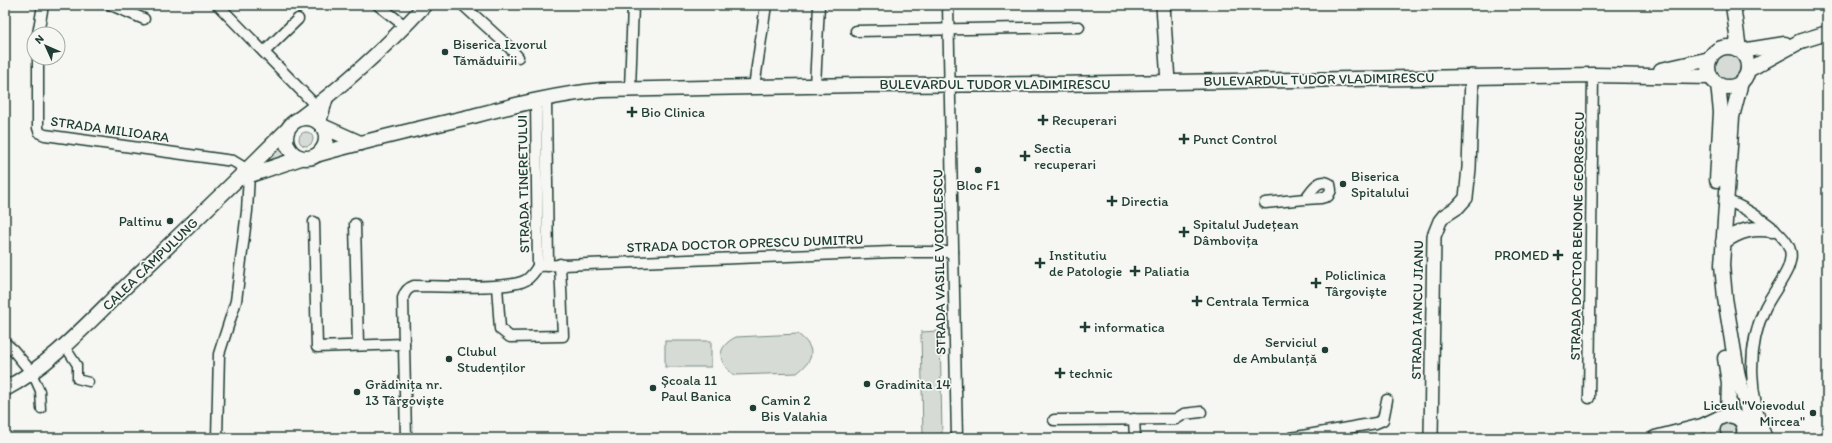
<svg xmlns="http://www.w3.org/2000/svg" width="1832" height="443" font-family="Itim,sans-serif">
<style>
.green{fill:#d6dbd6;stroke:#7a8c85}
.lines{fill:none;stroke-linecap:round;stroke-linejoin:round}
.pedestrian-casing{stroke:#1f3d34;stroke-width:11}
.minor-casing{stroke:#1f3d34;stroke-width:13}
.tertiary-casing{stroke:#1f3d34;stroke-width:16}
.secondary-casing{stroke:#1f3d34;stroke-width:17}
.pedestrian{stroke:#f6f6f2;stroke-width:8}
.minor{stroke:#f6f6f2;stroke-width:10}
.tertiary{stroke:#f6f6f2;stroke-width:13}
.secondary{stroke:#f6f6f2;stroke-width:14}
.poi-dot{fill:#1f3d34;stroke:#f6f6f2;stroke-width:1.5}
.labels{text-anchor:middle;stroke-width:3.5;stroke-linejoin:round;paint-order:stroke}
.poi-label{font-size:14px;fill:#1f3d34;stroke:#f6f6f2;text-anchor:start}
.street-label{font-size:14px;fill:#1f3d34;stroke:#f6f6f2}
</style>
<rect width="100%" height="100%" fill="#f6f6f2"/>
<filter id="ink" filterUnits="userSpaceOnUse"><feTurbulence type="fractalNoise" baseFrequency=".025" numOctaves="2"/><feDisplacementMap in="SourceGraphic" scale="8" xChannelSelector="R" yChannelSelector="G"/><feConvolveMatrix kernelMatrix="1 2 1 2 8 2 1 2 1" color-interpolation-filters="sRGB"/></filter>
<g filter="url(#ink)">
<!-- green -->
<g class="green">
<circle cx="1728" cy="67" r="13"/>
<circle cx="306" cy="139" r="7"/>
<polygon points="282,141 283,149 289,156 257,165"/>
<polygon points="940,331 942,434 923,435 921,332"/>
<path d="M798 334C816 348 815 359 797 373L734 375C717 362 716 347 736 337Z"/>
<rect x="665" y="341" width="46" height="26"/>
<circle cx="1728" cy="431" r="8"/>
</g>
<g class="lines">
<!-- pedestrian casing -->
<g class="pedestrian-casing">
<g id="pedestrian">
<polyline points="64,345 77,365 77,379 89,382"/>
<polyline points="32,373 40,391 41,409"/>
</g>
</g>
<!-- minor casing -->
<g class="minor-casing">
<g id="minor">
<polyline points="111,5 144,19"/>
<polyline points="218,5 320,110"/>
<polyline points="378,5 405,26"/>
<polyline points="463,5 509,47 518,57"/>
<polyline points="948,5 957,438"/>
<polyline points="856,31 1079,27"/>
<polyline points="38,34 43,5"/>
<polyline points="264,52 298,19"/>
<polyline points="38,58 38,128 40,133 45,135 233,161 248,170"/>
<polyline points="815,86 819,5"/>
<polyline points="754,87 766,5"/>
<polyline points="630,89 633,5"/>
<polyline points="546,99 548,266"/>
<path d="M1725 200C1743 206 1785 231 1790 250 1792 256 1790 262 1788 268 1782 282 1772 294 1765 308 1746 349 1749 397 1767 438"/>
<path d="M1265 203 1305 199C1312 191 1318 177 1330 184L1331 190 1328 196 1321 198 1305 199"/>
<polyline points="314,222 317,347 404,344"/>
<polyline points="355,224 358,345"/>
<polyline points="538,266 892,252 953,252"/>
<polyline points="497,286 500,329 510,337 563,336 560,264"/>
<polyline points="5,343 13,350 32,373"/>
<polyline points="1589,398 1593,75"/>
<polyline points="1134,419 1135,438"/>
<polyline points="1054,420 1176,419 1184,414 1201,412"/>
<polyline points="217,438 219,354 236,301 247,211 249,175"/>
<path d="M406 438 403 298C405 291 408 288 414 286 437 286 509 290 526 280 531 277 535 271 538 266L536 101"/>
<polyline points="1291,438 1376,423 1383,420 1387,400"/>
</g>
</g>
<!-- tertiary casing -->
<g class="tertiary-casing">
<g id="tertiary">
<polyline points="1163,5 1168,82"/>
<path d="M297 120C343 86 386 47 425 5"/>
<polyline points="319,123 326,99"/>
<polyline points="1431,438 1434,236 1440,221 1444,216 1458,207 1466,198 1469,168 1472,76"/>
</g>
</g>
<!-- secondary casing -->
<g class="secondary-casing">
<g id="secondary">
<polyline points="1733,5 1739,50"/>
<circle cx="1728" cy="67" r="20"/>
<polyline points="1741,51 1785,44"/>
<polyline points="1661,70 1710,59"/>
<polyline points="1748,70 1801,41 1827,33"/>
<polyline points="1741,82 1732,117 1722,265 1725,298 1738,377 1756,438"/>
<circle cx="306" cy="138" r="20"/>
<polyline points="322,126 360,143"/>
<path d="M319 154C370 140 421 128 473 116 515 105 558 94 602 90L857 85 1055 84 1593 75 1711 77"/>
<polyline points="241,178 301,158"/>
<polyline points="1717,180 1721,112 1718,84"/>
<path d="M1723 242C1740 230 1753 227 1773 230"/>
<polyline points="1725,358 1729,383 1728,415"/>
<path d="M5 389C50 365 86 325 122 290 178 237 233 184 287 130"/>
<polyline points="1655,438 1702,426 1717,419"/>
<path d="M1714 438C1703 409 1753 407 1743 438"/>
</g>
</g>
<!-- pedestrian -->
<use href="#pedestrian" class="pedestrian"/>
<!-- minor -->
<use href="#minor" class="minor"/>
<!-- tertiary -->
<use href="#tertiary" class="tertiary"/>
<!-- secondary -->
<use href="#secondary" class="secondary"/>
</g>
</g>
<!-- markers -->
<g class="poi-dot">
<circle cx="445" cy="52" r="4"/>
<path d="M630 106h4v4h4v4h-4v4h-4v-4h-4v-4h4z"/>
<path d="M1041 114h4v4h4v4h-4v4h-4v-4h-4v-4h4z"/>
<path d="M1182 133h4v4h4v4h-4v4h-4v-4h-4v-4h4z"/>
<path d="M1023 150h4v4h4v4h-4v4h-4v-4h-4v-4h4z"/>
<circle cx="978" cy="170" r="4"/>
<circle cx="1343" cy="184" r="4"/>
<path d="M1110 195h4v4h4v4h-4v4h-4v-4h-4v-4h4z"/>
<circle cx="170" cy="221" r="4"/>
<path d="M1182 226h4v4h4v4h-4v4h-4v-4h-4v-4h4z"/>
<path d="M1556 249h4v4h4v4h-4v4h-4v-4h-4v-4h4z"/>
<path d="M1038 257h4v4h4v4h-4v4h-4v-4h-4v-4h4z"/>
<path d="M1133 265h4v4h4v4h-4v4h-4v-4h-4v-4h4z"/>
<path d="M1314 277h4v4h4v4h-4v4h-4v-4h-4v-4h4z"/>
<path d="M1195 295h4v4h4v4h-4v4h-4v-4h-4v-4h4z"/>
<path d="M1083 321h4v4h4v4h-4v4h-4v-4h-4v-4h4z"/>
<circle cx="1325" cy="350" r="4"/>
<circle cx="449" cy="359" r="4"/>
<path d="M1058 367h4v4h4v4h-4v4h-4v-4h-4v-4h4z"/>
<circle cx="867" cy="384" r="4"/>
<circle cx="653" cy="388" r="4"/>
<circle cx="357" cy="392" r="4"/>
<circle cx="753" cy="408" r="4"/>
<circle cx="1813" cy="413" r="4"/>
</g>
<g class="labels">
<!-- poi labels -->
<g class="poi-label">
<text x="453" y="49">Biserica Izvorul<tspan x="453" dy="16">Tămăduirii</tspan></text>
<text x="641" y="117">Bio Clinica</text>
<text x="1052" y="125">Recuperari</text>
<text x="1193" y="144">Punct Control</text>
<text x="1034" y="153">Sectia<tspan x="1034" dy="16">recuperari</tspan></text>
<text x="1351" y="181">Biserica<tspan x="1351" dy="16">Spitalului</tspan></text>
<text x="978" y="190" text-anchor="middle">Bloc F1</text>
<text x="1121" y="206">Directia</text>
<text x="162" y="226" text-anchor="end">Paltinu</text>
<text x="1193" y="229">Spitalul Județean<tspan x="1193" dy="16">Dâmbovița</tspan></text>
<text x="1049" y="260">Institutiu<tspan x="1049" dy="16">de Patologie</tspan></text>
<text x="1549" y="260" text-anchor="end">PROMED</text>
<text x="1144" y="276">Paliatia</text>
<text x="1325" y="280">Policlinica<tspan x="1325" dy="16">Târgoviște</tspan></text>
<text x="1206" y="306">Centrala Termica</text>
<text x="1094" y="332">informatica</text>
<text x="1317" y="347" text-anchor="end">Serviciul<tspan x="1317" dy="16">de Ambulanță</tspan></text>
<text x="457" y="356">Clubul<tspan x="457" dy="16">Studenților</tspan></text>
<text x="1069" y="378">technic</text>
<text x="661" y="385">Școala 11<tspan x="661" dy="16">Paul Banica</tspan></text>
<text x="365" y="389">Grădinița nr.<tspan x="365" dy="16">13 Târgoviște</tspan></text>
<text x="875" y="389">Gradinita 14</text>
<text x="761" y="405">Camin 2<tspan x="761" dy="16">Bis Valahia</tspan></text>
<text x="1805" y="410" text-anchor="end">Liceul "Voievodul<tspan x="1805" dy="16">Mircea"</tspan></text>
</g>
<!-- street labels -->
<g class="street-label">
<text transform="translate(1319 79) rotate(-1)" y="5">BULEVARDUL TUDOR VLADIMIRESCU</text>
<text x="995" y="89">BULEVARDUL TUDOR VLADIMIRESCU</text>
<text transform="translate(110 129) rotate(8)" y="5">STRADA MILIOARA</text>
<text transform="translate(523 184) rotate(-91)" y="5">STRADA TINERETULUI</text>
<text transform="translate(1577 236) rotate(-89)" y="5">STRADA DOCTOR BENONE GEORGESCU</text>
<text transform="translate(745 243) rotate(-2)" y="5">STRADA DOCTOR OPRESCU DUMITRU</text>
<text transform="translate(939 262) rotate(-91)" y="5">STRADA VASILE VOICULESCU</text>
<text transform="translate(150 264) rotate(-44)" y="5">CALEA CÂMPULUNG</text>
<text transform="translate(1417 310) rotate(-89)" y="5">STRADA IANCU JIANU</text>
</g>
</g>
<!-- margin -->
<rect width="1832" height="443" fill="none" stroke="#f6f6f2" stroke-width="20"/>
<rect x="10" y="10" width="1812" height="423" fill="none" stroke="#1f3d34" stroke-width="1.5" filter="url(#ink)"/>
<!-- north arrow -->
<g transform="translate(46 46) rotate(315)"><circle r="19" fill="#f6f6f2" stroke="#a0aca6"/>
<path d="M0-3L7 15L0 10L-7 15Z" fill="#1f3d34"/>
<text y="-6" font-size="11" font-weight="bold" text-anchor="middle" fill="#1f3d34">N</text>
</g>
</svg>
